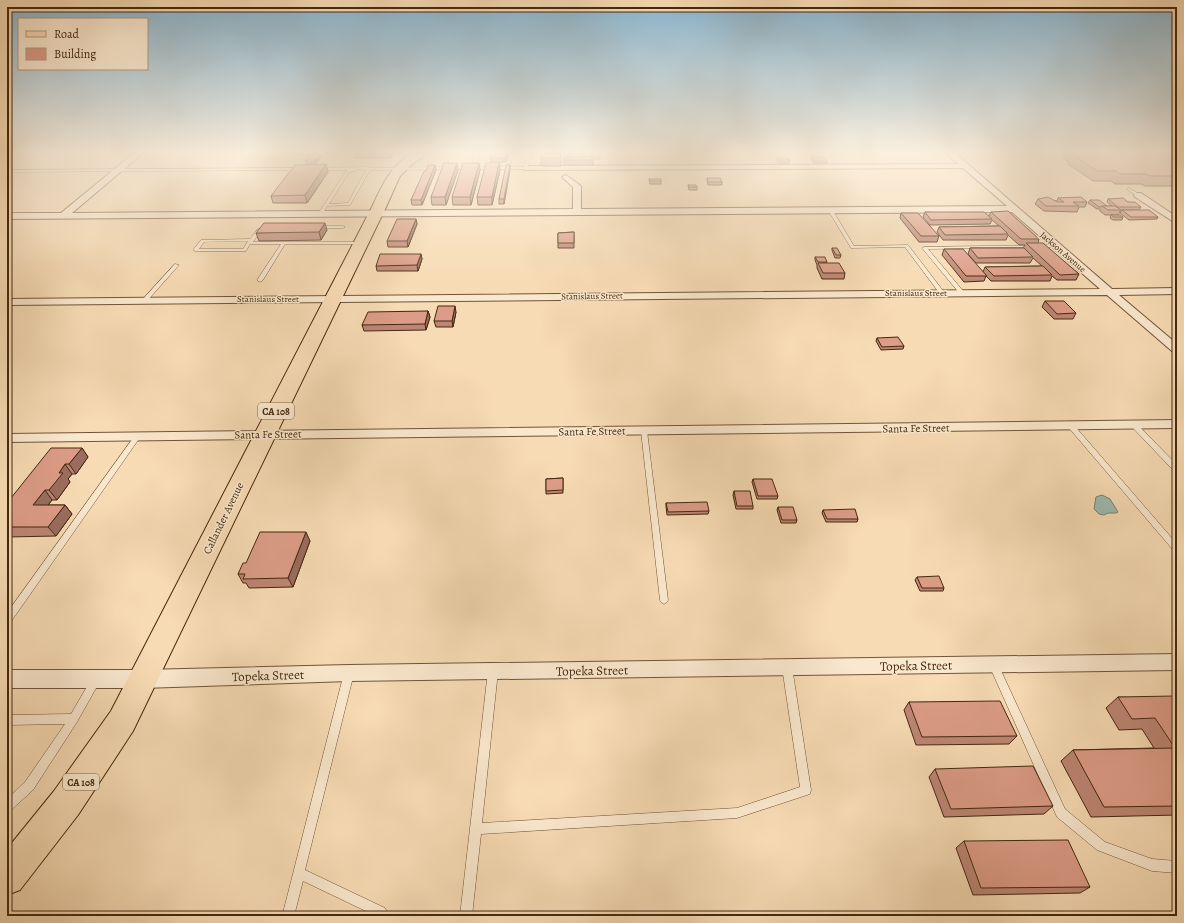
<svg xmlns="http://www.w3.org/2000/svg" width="1184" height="923" font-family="Alegreya,serif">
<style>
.water{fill:#9dbbb0;stroke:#79806f}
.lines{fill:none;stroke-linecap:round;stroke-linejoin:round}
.lane-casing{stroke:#715538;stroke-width:1}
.street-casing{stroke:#715538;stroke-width:2}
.primary-casing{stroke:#44280e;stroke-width:2}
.lane{fill:#fae8ce;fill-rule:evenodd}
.street{fill:#fae8ce;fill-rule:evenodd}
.primary{fill:#f7dbb4;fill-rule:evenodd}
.wall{fill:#bd8674;stroke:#44280e}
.shaded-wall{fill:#9a6d5e;stroke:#44280e}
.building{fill:#dc9c87;stroke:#44280e}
.labels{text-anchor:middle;stroke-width:3;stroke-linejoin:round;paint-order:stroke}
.far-street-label{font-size:9px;fill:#44280e;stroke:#fae8ce}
.shield{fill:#fae8ce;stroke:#7b6248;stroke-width:1}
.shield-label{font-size:10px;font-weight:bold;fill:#44280e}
.street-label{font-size:11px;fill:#44280e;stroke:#fae8ce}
.near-street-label{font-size:13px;fill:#44280e;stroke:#fae8ce}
</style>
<rect width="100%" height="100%" fill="#f7dbb4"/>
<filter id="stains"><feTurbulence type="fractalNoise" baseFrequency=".005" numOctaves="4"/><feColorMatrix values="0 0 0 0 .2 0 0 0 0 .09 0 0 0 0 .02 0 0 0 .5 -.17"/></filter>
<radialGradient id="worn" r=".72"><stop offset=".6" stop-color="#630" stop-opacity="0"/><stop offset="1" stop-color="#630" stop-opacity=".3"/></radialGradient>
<!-- water -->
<polygon class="water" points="1102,495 1110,499 1118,512 1116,513 1108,513 1104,515 1099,514 1094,509 1096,497"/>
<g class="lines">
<!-- lane casing -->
<g class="lane-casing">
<g id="lane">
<path d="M451 153H457L450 157 446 167H523L528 153H532L527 168 525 169 370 170 350 205 327 206 322 215 318 214 347 170H350H318L316 169 317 168 369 167 371 168 442 167 446 156ZM356 169 366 170 348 203 329 204 349 172 355 171Z"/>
<polygon points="475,153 479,153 477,163 475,164 473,163"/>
<polygon points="509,153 513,153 511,163 499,166 499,164 508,161"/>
<polygon points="302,168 303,169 301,170 7,172 7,170"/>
<polygon points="1129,188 1139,194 1139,196 1137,196 1128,190 1127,189"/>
<polygon points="828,209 832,209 854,246 908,245 944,292 944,294 940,294 905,247 851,248 828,210"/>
<polygon points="315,226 343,226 345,227 343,228 315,228"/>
<path d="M258 229H264L266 230 261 231 253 242H360L362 243 360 244H285L263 280 260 282 257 280 281 244H250L246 251H195L193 250 201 240 250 239ZM248 241 243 249H199L204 242Z"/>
<polygon points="1056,245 1058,245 1058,247 928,249 964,292 965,293 962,295 960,294 922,248 924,247"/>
<polygon points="175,264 179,265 147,301 143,301 143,299"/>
<polygon points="1132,423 1136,423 1177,465 1177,471 1174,471 1132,427 1131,425"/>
<polygon points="1069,424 1073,424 1177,544 1177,552 1174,551 1069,428 1068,426"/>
<polygon points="642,429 646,429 647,431 668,600 667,602 664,604 661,602 660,600 641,431"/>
<polygon points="136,434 140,434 141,436 10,623 7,624 7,613"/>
<polygon points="994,661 997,662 1065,809 1105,842 1152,859 1177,861 1177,873 1152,871 1097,850 1057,817 989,665 991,662"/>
<polygon points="787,663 790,664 792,667 811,790 810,794 737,818 481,834 472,916 460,916 488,671 490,668 493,667 496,668 498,671 482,823 737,808 800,787 782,667 784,664"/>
<polygon points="349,669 352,670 354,673 305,870 385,908 387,912 386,916 374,916 374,915 303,881 294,916 284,916 283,913 344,673 346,670"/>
<polygon points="95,677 98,678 100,681 77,722 33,790 11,810 7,811 7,799 25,782 65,724 7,725 7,715 71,714 92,678"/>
</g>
</g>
<!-- street casing -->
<g class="street-casing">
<g id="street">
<polygon points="134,153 143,153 72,213 573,209 573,187 562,177 566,175 581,186 581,209 1007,206 963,168 525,170 521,168 525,166 958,164 946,153 955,153 1112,289 1177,288 1177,294 1119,295 1177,344 1177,353 1173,352 1107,295 7,305 7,299 1100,289 1012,212 7,219 7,213 61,213"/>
<polygon points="1135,193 1141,193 1177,217 1177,224 1135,197 1134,195"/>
<polygon points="1177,420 1177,428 7,442 7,434"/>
<polygon points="1177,654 1177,670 349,681 143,688 7,688 7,670 143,670 349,665"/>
</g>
</g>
<!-- primary casing -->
<g class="primary-casing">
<path id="primary" d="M413 153H428L410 166 400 176 386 207 133 731 78 815 20 890 7 895V849L54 791 111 711 372 207C382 185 391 165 413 153Z"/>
</g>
<!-- lane -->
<use href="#lane" class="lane"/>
<!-- street -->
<use href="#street" class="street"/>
<!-- primary -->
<use href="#primary" class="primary"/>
</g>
<!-- wall -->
<g class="wall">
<polygon points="295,153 310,153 309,155 295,155"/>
<polygon points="327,153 341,153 340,154 327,154"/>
<polygon points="354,153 393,153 391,158 355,158"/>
<polygon points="492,153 508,153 506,162 499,162 500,170 492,205 478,205 477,197 491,162 490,158"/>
<polygon points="561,153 561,166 541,166 541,158"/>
<polygon points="568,153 585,153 585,157 592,157 592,153 600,153 600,159 593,159 593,165 564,165 564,157 568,157"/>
<polygon points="1066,153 1177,153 1177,186 1145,186 1141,184 1115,184 1111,181 1093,181 1068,164 1069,162 1063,158"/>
<polygon points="321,156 316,163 306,163 305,160"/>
<polygon points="811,157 827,161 827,163 814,163 811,159"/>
<polygon points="777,158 790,160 789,163 778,163 777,160"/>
<polygon points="457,163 458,170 446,205 432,205 431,197"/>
<polygon points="479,163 480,170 471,205 453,205 452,197"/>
<polygon points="326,164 328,172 307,203 273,203 271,196"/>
<polygon points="435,165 436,170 422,205 412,205 411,200 426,171"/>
<polygon points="510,165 510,170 504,204 499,204 499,199"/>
<polygon points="707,178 722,182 722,185 708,185 707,181"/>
<polygon points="649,179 661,181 661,184 650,184"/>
<polygon points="688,185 697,187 697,190 689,190"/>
<polygon points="1058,198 1087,202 1085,207 1079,207 1077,212 1044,211 1035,204 1038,199 1057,201"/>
<polygon points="1108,199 1128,202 1141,207 1139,210 1121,210 1118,215 1105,215 1100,211 1100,209 1097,209 1088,203 1090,200 1107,206 1112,206 1107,202"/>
<polygon points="1122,210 1158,217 1157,219 1129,220 1120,213"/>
<polygon points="925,212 989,216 991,212 1039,239 1038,243 1079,274 1076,280 1057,280 1052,276 1050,281 991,281 986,276 984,281 964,282 942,255 944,249 983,272 985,267 1042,266 1033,258 1030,263 976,263 968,254 970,248 1023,248 1025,245 1019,245 1008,235 1006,240 943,240 937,232 939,227 999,226 992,220 990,224 930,225 923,217"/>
<polygon points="901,213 939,236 937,242 919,242 900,218"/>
<polygon points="1111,215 1123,217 1122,220 1113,220 1110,218"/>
<polygon points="416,219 417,224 408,247 388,247 387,241"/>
<polygon points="327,230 321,240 259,241 256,233"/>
<polygon points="574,232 574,248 558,248 558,233"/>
<polygon points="832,248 841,255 840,258 835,258 832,250"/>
<polygon points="421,254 422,259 418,271 377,271 376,266"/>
<polygon points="815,257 827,263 845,273 844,279 822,279 817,268 817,265 815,260"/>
<polygon points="1045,301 1076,313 1073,319 1054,319 1042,307"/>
<polygon points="428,311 430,317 426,330 364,331 362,325"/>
<polygon points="456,312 453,327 436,327 434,321"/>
<polygon points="877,338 904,346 903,349 881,350 876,341"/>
<polygon points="82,448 88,457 76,474 72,474 68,479 70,482 57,500 52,500 48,505 65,505 72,514 56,536 7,537 7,503"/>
<polygon points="563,478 563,493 546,494 546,479"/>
<polygon points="753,479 778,496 777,499 757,499 752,482"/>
<polygon points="734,491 753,506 753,509 736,509 733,495"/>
<polygon points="666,503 709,511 708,514 667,515 666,506"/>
<polygon points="778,507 797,520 796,523 781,523 777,510"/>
<polygon points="823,510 858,519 857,522 826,522 822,513"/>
<polygon points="310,541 293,587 249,588 246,583 243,583 238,574 246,563"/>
<polygon points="917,577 944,588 943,591 920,591 915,580"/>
<polygon points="1118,697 1177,699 1177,815 1091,817 1061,761 1073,750 1154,748 1142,729 1119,730 1106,708"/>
<polygon points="909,702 1017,736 1009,744 916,745 904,710"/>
<polygon points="935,769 1053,806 1044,814 944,817 929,777"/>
<polygon points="964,841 1090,887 1080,893 973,895 956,848"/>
</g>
<!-- shaded-wall -->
<g class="shaded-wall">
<polygon points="390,153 393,153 391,158"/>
<polygon points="506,153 508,153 506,162"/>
<polygon points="320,154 321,156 316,163 316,160"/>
<polygon points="499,162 500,170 492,205 492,197"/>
<polygon points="457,163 458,170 446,205 445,197"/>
<polygon points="479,163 480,170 471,205 470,197"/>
<polygon points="326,164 328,172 307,203 305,195"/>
<polygon points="435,165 436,170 422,205 421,200"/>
<polygon points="510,165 510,170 504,204 504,199"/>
<polygon points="416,219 417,224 408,247 407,241"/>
<polygon points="325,223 327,230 321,240 319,232"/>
<polygon points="421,254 422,259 418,271 417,265"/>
<polygon points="455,306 456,312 453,327 452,321"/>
<polygon points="428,311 430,317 426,330 425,324"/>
<polygon points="82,448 88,457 76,474 69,464"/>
<polygon points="65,464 72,474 68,479 70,482 57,500 49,490 59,473"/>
<polygon points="45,490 52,500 41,514 33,505"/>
<polygon points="65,505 72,514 56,536 48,527"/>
<polygon points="306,532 310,541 293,587 288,578"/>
<polygon points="7,726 11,730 7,737"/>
</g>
<!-- building -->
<g class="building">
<polygon points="492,153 506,153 506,158 490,158"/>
<polygon points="541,153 561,153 560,158 541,158"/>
<rect x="568" y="153" width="17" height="1"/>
<rect x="592" y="153" width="8" height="3"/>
<polygon points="1073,153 1177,153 1177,176 1150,176 1146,174 1120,174 1116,171 1097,171 1072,154 1075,154"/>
<polygon points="310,154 320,154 316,160 305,160"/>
<rect x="564" y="157" width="29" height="3"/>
<polygon points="811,157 824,157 827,161 814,161"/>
<polygon points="777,158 788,158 790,160 779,160"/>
<polygon points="499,162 492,197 477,197 486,163"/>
<polygon points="444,163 457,163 445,197 431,197"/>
<polygon points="463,163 479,163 470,197 452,197"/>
<polygon points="326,164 305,195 271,196 295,165"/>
<polygon points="428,165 435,165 421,200 411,200 424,171 426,171"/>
<polygon points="506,165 510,165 504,199 499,199"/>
<polygon points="707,178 720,178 722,182 708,182"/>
<polygon points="649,179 661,179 661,181 650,181"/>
<polygon points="688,185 696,185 697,187 689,187"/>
<polygon points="1048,197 1057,202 1064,202 1058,198 1081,197 1087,202 1073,202 1079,206 1046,206 1038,199"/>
<polygon points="1123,198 1128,202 1135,202 1141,207 1118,207 1108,199"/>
<polygon points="1090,200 1099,200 1107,206 1099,207"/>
<polygon points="1102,206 1115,206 1121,210 1108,210"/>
<polygon points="1122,210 1149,210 1158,217 1131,217"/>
<polygon points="1008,211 1039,239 1021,239 991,212"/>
<polygon points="925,212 984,212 992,219 931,220"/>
<polygon points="901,213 918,213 939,236 921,236"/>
<polygon points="1111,215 1120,215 1123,217 1114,217"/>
<polygon points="397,219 416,219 407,241 387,241"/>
<polygon points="264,223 325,223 319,232 256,233"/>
<polygon points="1000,226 1008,234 945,235 939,227"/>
<polygon points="574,232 574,243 558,243 558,233"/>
<polygon points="1026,243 1043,243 1079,274 1060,275"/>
<polygon points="832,248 837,248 841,255 836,255"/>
<polygon points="970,248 1024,248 1033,257 978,258"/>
<polygon points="944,249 963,249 987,276 966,276"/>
<polygon points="380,254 421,254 417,265 376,266"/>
<polygon points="815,257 825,257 827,262 818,262"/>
<polygon points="818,263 839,263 845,273 823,273"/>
<polygon points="1043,266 1052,275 994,276 985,267"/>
<polygon points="1045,301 1064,301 1076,313 1057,314"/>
<polygon points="438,306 455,306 452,321 434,321"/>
<polygon points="428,311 425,324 362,325 368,312"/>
<polygon points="898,337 904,346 882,347 877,338"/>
<polygon points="51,448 82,448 69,464 65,464 59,473 63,473 49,490 45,490 33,505 65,505 48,527 7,527 7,503"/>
<polygon points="563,478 563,490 546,491 546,479"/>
<polygon points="753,479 772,479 778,496 758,496"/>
<polygon points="734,491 750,491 753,506 737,506"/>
<polygon points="707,502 709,511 668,512 666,503"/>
<polygon points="778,507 793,507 797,520 782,520"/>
<polygon points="855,509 858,519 827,519 823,510"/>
<polygon points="260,532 306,532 288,578 243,579 245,574 238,574 243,563 246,563"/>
<polygon points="939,576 944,588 922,588 917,577"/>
<polygon points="1175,696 1177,699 1177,806 1104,807 1073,750 1175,748 1155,718 1132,719 1118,697"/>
<polygon points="1000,701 1017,736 922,737 909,702"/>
<polygon points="1033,766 1053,806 951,809 935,769"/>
<polygon points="1068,840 1090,887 981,888 964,841"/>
</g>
<!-- sky -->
<linearGradient id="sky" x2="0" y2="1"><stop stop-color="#8ab7d2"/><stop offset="0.54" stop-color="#fbefdd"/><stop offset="1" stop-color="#fbefdd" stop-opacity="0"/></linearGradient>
<rect width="1184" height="282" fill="url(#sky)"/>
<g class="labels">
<!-- far-street labels -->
<g class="far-street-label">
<text transform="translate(1063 252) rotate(41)" y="3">Jackson Avenue</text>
<text x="916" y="296">Stanislaus Street</text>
<text transform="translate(592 296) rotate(-1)" y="3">Stanislaus Street</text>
<text x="268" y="302">Stanislaus Street</text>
</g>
<!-- shield labels -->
<g class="shield">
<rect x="258" y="403" width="36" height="16" rx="3"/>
<rect x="63" y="774" width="36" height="16" rx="3"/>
</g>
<g class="shield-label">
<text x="276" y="415">CA 108</text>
<text x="81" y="786">CA 108</text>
</g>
<!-- street labels -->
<g class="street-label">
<text transform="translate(916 428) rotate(-1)" y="4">Santa Fe Street</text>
<text transform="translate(592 431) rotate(-1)" y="4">Santa Fe Street</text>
<text transform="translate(268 434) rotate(-1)" y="4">Santa Fe Street</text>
<text transform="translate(223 518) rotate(-64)" y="4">Callander Avenue</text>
</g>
<!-- near-street labels -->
<g class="near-street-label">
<text transform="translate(916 665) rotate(-1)" y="5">Topeka Street</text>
<text transform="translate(592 670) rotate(-1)" y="5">Topeka Street</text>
<text transform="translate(268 675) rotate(-2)" y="5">Topeka Street</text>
</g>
</g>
<!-- margin -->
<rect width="1184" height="923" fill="none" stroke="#f7dbb4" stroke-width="24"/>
<rect x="8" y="8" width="1168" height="907" fill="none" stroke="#44280e" stroke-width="2"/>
<rect x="12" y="12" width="1160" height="899" fill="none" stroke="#44280e"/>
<!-- legend -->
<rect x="18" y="18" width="130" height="52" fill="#fae8ce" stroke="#b19b81"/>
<rect x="26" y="31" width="20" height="6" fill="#f7dbb4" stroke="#b19b81"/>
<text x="54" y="38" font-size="12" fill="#44280e">Road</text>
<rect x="26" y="48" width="20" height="12" fill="#dc9c87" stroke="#b19b81"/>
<text x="54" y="58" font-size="12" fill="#44280e">Building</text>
<rect width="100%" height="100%" filter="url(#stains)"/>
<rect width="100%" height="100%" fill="url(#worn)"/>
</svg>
